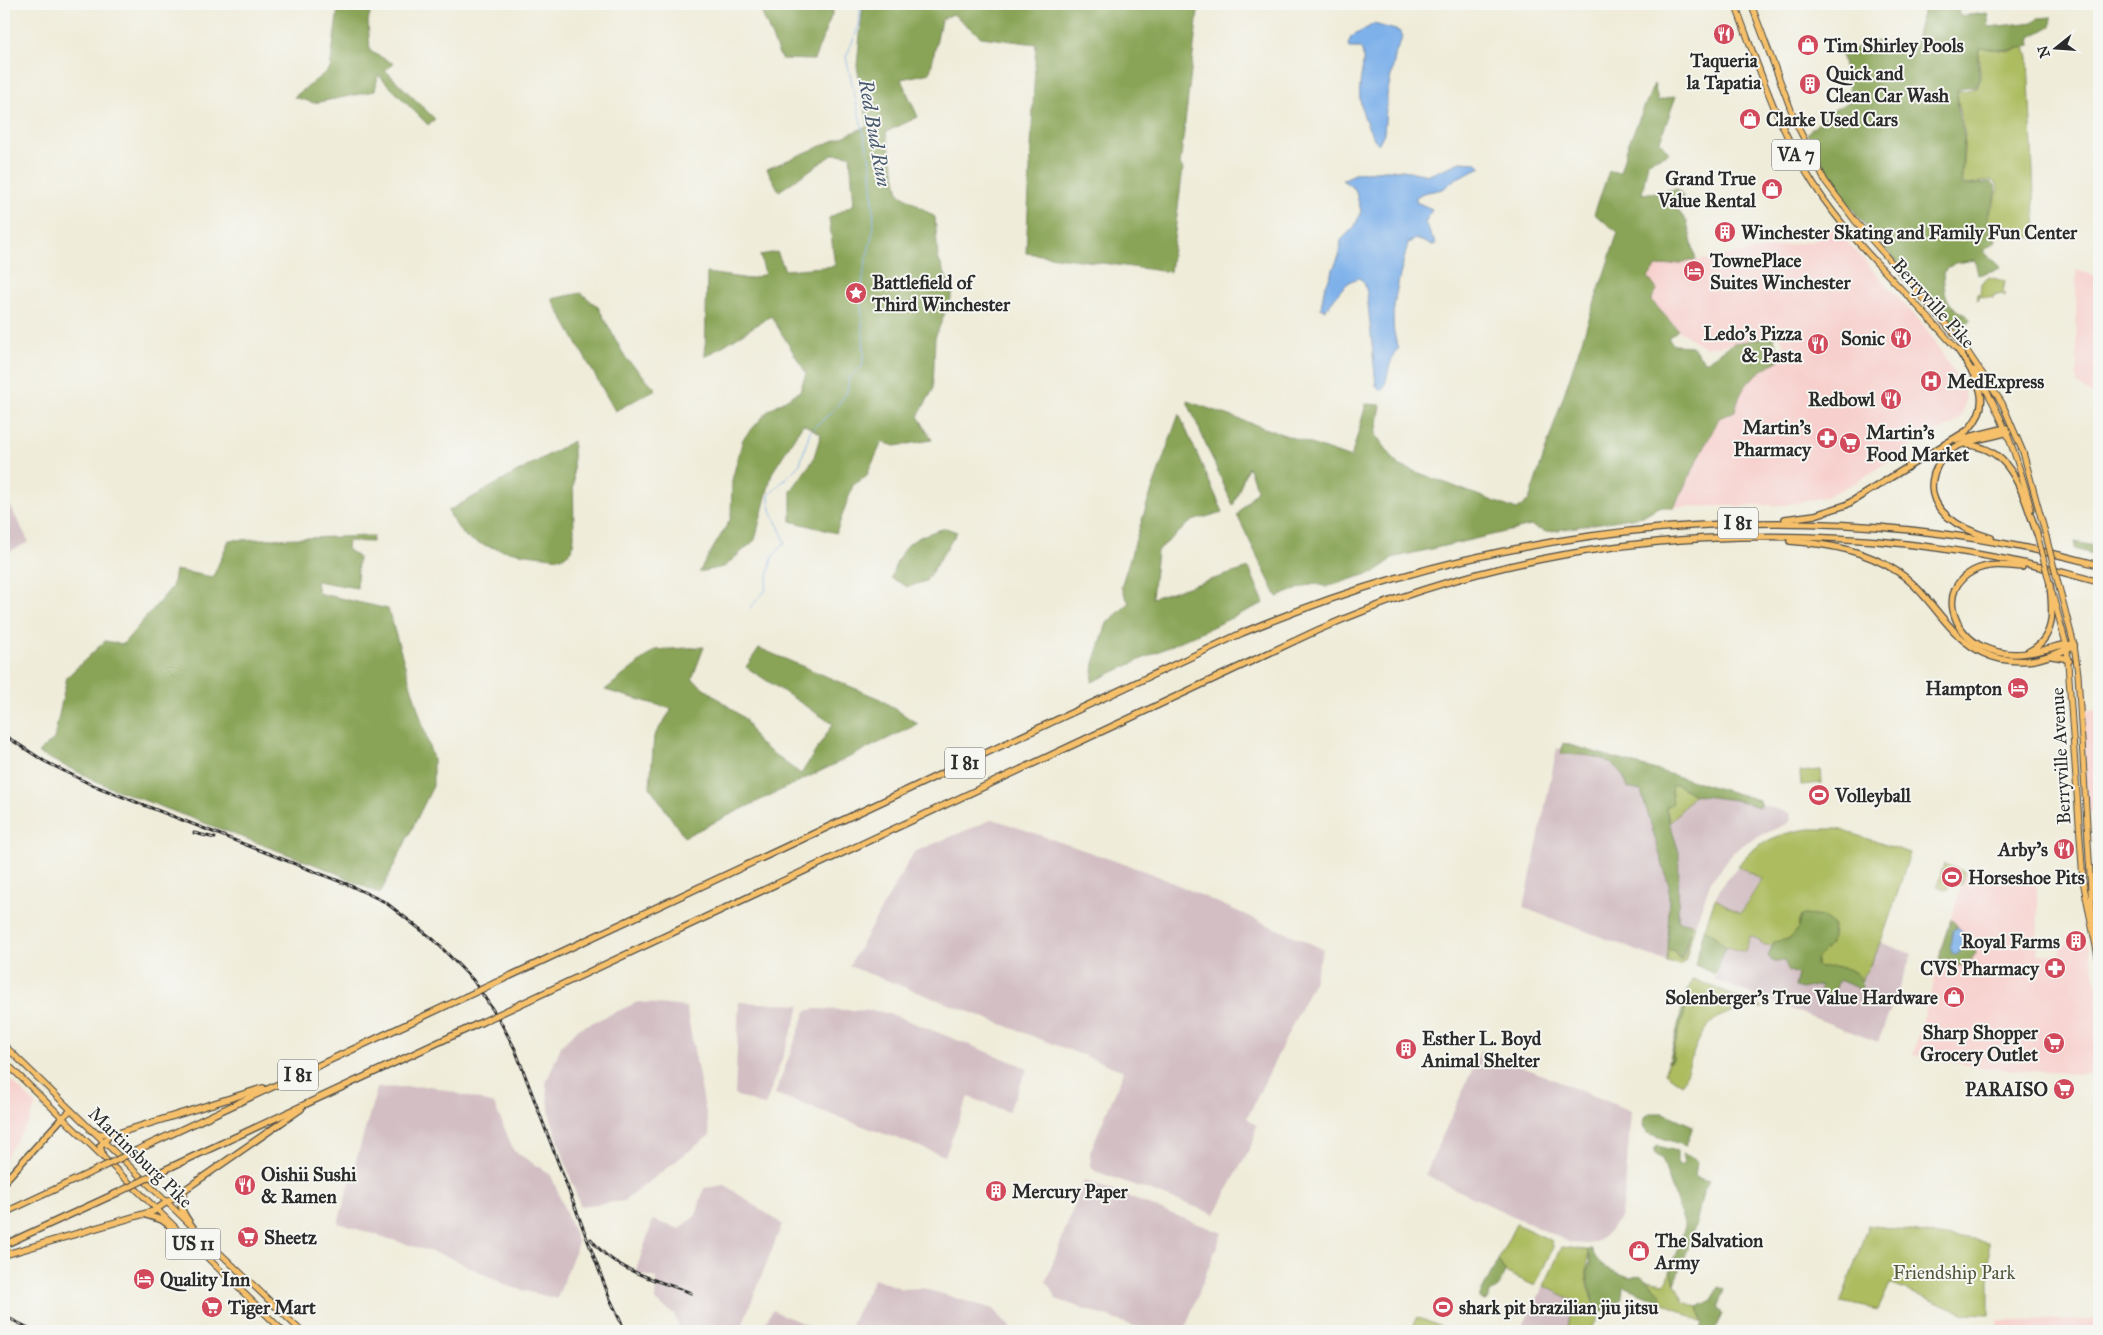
<svg xmlns="http://www.w3.org/2000/svg" width="2103" height="1335" font-family="'IM FELL Great Primer',serif">
<style>
.built{fill:#f7d0cd}
.industrial{fill:#d2bec3}
.green{fill:#acbc5f;stroke:#6c7445}
.forest{fill:#89a456;stroke:#5a6840}
.water{fill:#7eb1ea;stroke:#546e8a}
.lines{fill:none;stroke-linecap:round;stroke-linejoin:round}
.stream{stroke:#7eb1ea;stroke-width:1}
.primary-casing{stroke:#484845;stroke-width:7}
.trunk-casing{stroke:#484845;stroke-width:7}
.motorway-casing{stroke:#484845;stroke-width:8}
.primary{stroke:#f6c06b;stroke-width:5}
.trunk{stroke:#f6c06b;stroke-width:5}
.motorway{stroke:#f6c06b;stroke-width:5.5}
.rail-casing{stroke:#2b2b2b;stroke-width:3}
.rail{stroke:#f6f6f2;stroke-width:1;stroke-dasharray:4;stroke-linecap:butt}
.trunk-bridge-casing{stroke:#484845;stroke-width:7;stroke-linecap:butt}
.motorway-bridge-casing{stroke:#484845;stroke-width:8;stroke-linecap:butt}
.trunk-bridge{stroke:#f6c06b;stroke-width:5}
.motorway-bridge{stroke:#f6c06b;stroke-width:5.5}
.labels{text-anchor:middle;stroke-width:4;stroke-linejoin:round;paint-order:stroke}
.shield{fill:#f6f6f2;stroke:#686867;stroke-width:1}
.shield-label{font-size:18px;font-weight:bold;fill:#2b2b2b}
.poi-label{font-size:19px;font-weight:bold;fill:#2b2b2b;stroke:#f6f6f2;text-anchor:start}
.street-label{font-size:19px;fill:#2b2b2b;stroke:#f6f6f2}
.park-label{font-size:19px;fill:#52563b;stroke:#f6f6f2}
.water-label{font-size:20px;font-style:italic;fill:#485a6e;stroke:#f6f6f2}
</style>
<rect width="100%" height="100%" fill="#f6f6f2"/>
<filter id="ink" filterUnits="userSpaceOnUse"><feTurbulence type="fractalNoise" baseFrequency=".02" numOctaves="2"/><feDisplacementMap in="SourceGraphic" scale="10" xChannelSelector="R" yChannelSelector="G"/><feConvolveMatrix kernelMatrix="1 2 1 2 8 2 1 2 1" color-interpolation-filters="sRGB"/></filter>
<filter id="wash" filterUnits="userSpaceOnUse"><feTurbulence type="fractalNoise" baseFrequency=".0096" numOctaves="4" result="noise"/><feDisplacementMap in="SourceGraphic" scale="20" xChannelSelector="R" yChannelSelector="G"/><feGaussianBlur stdDeviation="1.12" result="paint"/><feColorMatrix in="noise" values="0 0 0 0 0 0 0 0 0 0 0 0 0 0 0 0 0 1.4 0 .05"/><feComposite in="paint" operator="in"/></filter>
<g filter="url(#wash)">
<rect width="100%" height="100%" fill="#efecd9"/>
<!-- built -->
<g class="built">
<polygon points="1834,227 1926,328 1964,389 1966,400 1961,416 1952,425 1928,436 1853,484 1825,497 1785,505 1674,507 1723,410 1748,373 1787,350 1779,336 1706,348 1678,330 1651,300 1647,269 1817,240"/>
<polygon points="2076,270 2099,277 2099,399 2077,384"/>
<polygon points="2099,710 2099,812 2088,812 2082,711"/>
<polygon points="1967,869 2004,879 2016,880 2035,876 2038,900 2037,954 2061,955 2059,945 2088,943 2099,997 2099,1075 1982,1068 1913,1055 1939,964 1945,966 1976,952 1951,918"/>
<polygon points="4,1074 36,1105 29,1121 4,1160"/>
<polygon points="2099,1319 2099,1331 1998,1331 1997,1320"/>
</g>
<!-- industrial -->
<g class="industrial">
<polygon points="4,495 29,542 4,554"/>
<polygon points="1557,748 1601,758 1621,771 1628,788 1641,790 1669,886 1667,962 1524,908"/>
<polygon points="1694,795 1735,800 1759,807 1762,805 1790,813 1791,819 1788,823 1747,842 1734,852 1711,881 1695,925 1678,921 1679,852 1670,823"/>
<polygon points="993,819 1153,874 1323,949 1313,983 1247,1118 1256,1125 1254,1140 1215,1214 1095,1171 1091,1166 1090,1152 1124,1071 849,966 914,852"/>
<polygon points="1738,866 1762,878 1740,913 1715,899 1722,885"/>
<polygon points="1750,936 1760,940 1761,944 1772,946 1768,956 1772,960 1784,961 1789,971 1798,974 1801,989 1822,985 1831,1000 1839,980 1862,989 1863,975 1868,971 1879,942 1912,954 1878,1042 1714,980 1726,947 1745,952"/>
<polygon points="638,1002 686,1007 710,1135 624,1201 580,1206 550,1116 546,1083 561,1046 578,1029"/>
<polygon points="739,1002 801,1005 765,1106 735,1095"/>
<polygon points="815,1009 876,1011 891,1014 1028,1068 1008,1112 968,1097 945,1156 775,1094 806,1011"/>
<polygon points="1481,1050 1631,1111 1625,1192 1620,1218 1611,1230 1600,1240 1589,1244 1571,1243 1425,1175"/>
<polygon points="431,1086 494,1104 514,1151 551,1175 578,1243 557,1299 510,1287 451,1258 338,1223 377,1088"/>
<polygon points="1084,1180 1222,1233 1184,1331 1148,1331 1056,1299 1046,1281"/>
<polygon points="725,1185 782,1224 740,1331 689,1331 679,1328 674,1314 655,1301 656,1278 635,1273 653,1220 680,1229 696,1215 704,1188"/>
<polygon points="874,1279 903,1289 922,1288 993,1309 1010,1327 1011,1331 848,1330"/>
<polygon points="1544,1286 1578,1302 1577,1309 1572,1308 1567,1331 1520,1331"/>
<polygon points="772,1310 820,1331 762,1331"/>
</g>
<!-- green -->
<g class="green">
<path d="M2025 47 2028 58 2036 238 1991 231C1980 214 2001 202 1997 183L1992 180 1967 185 1962 182V178L1965 134 1960 116 1957 92 1977 88C1985 75 1975 58 1980 48L2009 51Z"/>
<polygon points="1989,277 2005,281 2003,292 2005,293 2005,296 2001,293 1994,295 1993,298 1979,296 1977,300 1977,294 1980,294 1981,284"/>
<polygon points="1821,770 1822,783 1801,785 1800,772"/>
<polygon points="1674,783 1694,795 1670,823 1666,807 1669,805 1671,786"/>
<path d="M1810 829H1838L1910 853C1903 875 1877 965 1863 975L1862 981C1855 965 1833 967 1819 968L1816 965V959C1827 946 1833 943 1833 925L1824 917 1804 915 1799 920 1798 928 1789 939 1774 942 1772 946 1761 944 1760 940 1750 936 1745 952 1726 947 1710 932 1704 930 1715 899 1741 913 1762 879 1738 866C1754 842 1783 832 1810 829Z"/>
<polygon points="1944,864 1965,872 1961,885 1951,882 1948,890 1937,886"/>
<polygon points="1692,924 1695,925 1685,962 1680,965 1667,962 1668,949 1673,950 1679,959 1684,956"/>
<path d="M1696 980 1763 1008C1701 1010 1701 1034 1682 1085L1665 1073 1668 1060 1673 1059C1674 1041 1682 1024 1684 1006L1682 1007 1692 980Z"/>
<polygon points="1516,1224 1552,1241 1553,1247 1535,1286 1505,1272 1498,1260"/>
<polygon points="1868,1225 1989,1242 1989,1315 1965,1314 1890,1284 1878,1310 1841,1302"/>
<path d="M1562 1247 1587 1250C1589 1260 1587 1265 1587 1274 1587 1286 1592 1299 1595 1310L1601 1311 1591 1331H1567L1572 1308 1577 1309 1578 1302 1544 1286Z"/>
<polygon points="1671,1268 1675,1284 1684,1302 1698,1307 1703,1323 1660,1301 1662,1297 1660,1292 1646,1280 1664,1283 1668,1279"/>
<polygon points="1417,1317 1451,1331 1399,1331 1412,1326"/>
</g>
<!-- forest -->
<g class="forest">
<polygon points="332,4 373,4 368,21 370,51 394,64 385,70 435,119 428,125 378,75 375,91 314,103 294,97 330,69 338,9"/>
<polygon points="748,4 836,4 814,60 781,59 758,4"/>
<polygon points="863,4 1199,4 1180,165 1183,168 1170,272 1026,253 1036,44 981,37 953,14 941,20 930,73 901,79 918,117 886,132 899,193 935,217 938,258 953,293 935,338 933,390 918,416 932,440 895,446 882,442 866,477 853,485 836,533 791,521 791,491 813,460 821,434 803,424 772,473 755,540 724,567 699,572 731,518 732,480 743,439 769,410 800,391 806,373 771,316 705,357 707,273 749,279 765,274 760,255 777,252 785,270 835,266 829,218 854,204 850,155 834,154 779,191 767,169 868,126 857,66"/>
<path d="M1925 4H1959V16L1987 13 1989 27 2034 22 2038 18 2052 17 2051 26 2031 37 2030 45 2011 50 1980 48C1973 57 1984 75 1976 87H1965L1957 91 1958 115 1964 135 1961 183 1966 186 1992 182 1995 185C1999 204 1983 206 1988 230L1995 236 1996 242 1983 251 2001 268 1978 275 1975 260 1956 263 1943 272C1944 284 1944 301 1955 308 1961 313 1966 314 1971 320L1959 330C1907 271 1837 206 1807 133L1832 111 1852 100 1841 53 1877 41 1912 56Z"/>
<path d="M1654 84 1658 101 1676 96 1660 141 1669 153 1648 162 1642 194 1678 189 1683 196 1677 209 1687 222 1696 260 1657 267 1648 277 1657 290 1651 300 1678 330 1668 338 1674 345 1692 346 1705 362 1734 343 1773 337 1782 358C1757 373 1742 381 1735 411L1719 418 1674 507H1658L1643 516 1546 532 1531 526 1392 558 1378 571 1326 587 1314 583 1277 597 1237 515 1257 490 1248 466 1233 506 1187 401 1351 458 1366 404 1381 405 1376 435 1398 465 1517 510 1529 500 1618 232 1594 214 1609 171 1620 172 1628 145Z"/>
<polygon points="581,293 598,307 625,357 656,389 615,411 552,299"/>
<polygon points="1179,414 1223,512 1192,521 1157,551 1152,598 1249,568 1264,603 1092,682 1094,663 1107,623 1129,603 1121,587 1147,504"/>
<path d="M573 441 574 537 572 550 562 558C541 556 477 550 463 534 457 528 453 519 448 511Z"/>
<path d="M946 528 957 532 926 581 908 587 891 578C902 543 911 538 946 528Z"/>
<polygon points="373,536 372,542 348,541 347,549 358,557 357,588 316,581 318,593 388,609 433,759 433,786 380,894 332,871 109,787 38,753 54,739 67,677 105,641 123,644 172,587 175,570 213,577 229,540"/>
<polygon points="2075,542 2099,547 2099,556 2075,549"/>
<polygon points="704,647 692,679 745,719 757,742 801,774 833,724 746,667 759,648 880,699 918,724 684,837 650,787 654,736 672,709 605,690 655,650"/>
<path d="M1563 743 1759 800 1762 805 1759 807 1735 800 1694 795 1677 784 1671 786 1673 803 1666 807V812L1679 852 1678 921 1692 924 1681 960 1673 950 1668 949 1669 886 1641 791 1628 788C1618 755 1590 755 1561 754Z"/>
<path d="M1804 915 1824 917 1833 925 1831 944 1816 959V965L1819 968C1838 967 1862 965 1862 990L1839 980 1831 1000 1820 992 1821 985 1801 989 1795 987 1798 974 1789 971 1784 961H1772L1768 956 1774 942 1789 939 1798 928 1801 916Z"/>
<polygon points="1951,918 1958,927 1955,928 1956,955 1970,943 1977,952 1966,966 1939,964 1941,949"/>
<polygon points="1704,930 1710,932 1726,947 1715,974 1695,965"/>
<polygon points="1683,1006 1686,1009 1673,1050 1673,1059 1669,1062"/>
<polygon points="1650,1113 1664,1113 1693,1126 1686,1146 1647,1133 1643,1122 1645,1116"/>
<polygon points="1658,1146 1677,1151 1677,1163 1680,1166 1684,1163 1683,1154 1694,1158 1697,1162 1695,1177 1709,1181 1703,1192 1697,1220 1675,1284 1671,1268 1685,1226 1662,1159 1654,1153 1655,1148"/>
<path d="M1587 1250H1592C1598 1268 1616 1272 1632 1278L1640 1275 1660 1292 1662 1297 1660 1301 1623 1286C1622 1304 1621 1303 1605 1312L1595 1310 1587 1274 1590 1262Z"/>
<polygon points="1498,1260 1505,1272 1497,1289 1491,1292 1487,1300 1484,1301 1479,1297"/>
<polygon points="1719,1287 1725,1290 1718,1307 1722,1314 1714,1331 1700,1331 1703,1323 1698,1307 1712,1300"/>
</g>
<!-- water -->
<g class="water">
<path d="M1374 24 1399 31 1403 36 1396 52 1387 95 1384 133 1378 145C1368 130 1357 104 1360 85 1361 73 1365 63 1362 50L1360 48H1350L1348 45 1351 37Z"/>
<path d="M1460 162 1477 163 1481 167 1455 179 1443 189 1423 193 1416 197V202L1432 209 1425 223 1436 244 1432 245 1416 239 1408 243C1402 271 1384 321 1399 348 1386 361 1389 385 1381 391L1376 385 1367 293 1364 282 1359 278C1345 280 1334 300 1325 310L1321 308 1324 290 1339 256 1341 240 1355 226 1361 211 1355 189 1342 180 1357 173 1385 170H1403L1429 175Z"/>
<polygon points="1958,927 1970,943 1956,955 1952,953 1950,945 1953,930"/>
</g>
<g class="lines">
<!-- stream -->
<path class="stream" d="M750 608 765 591 772 558 785 542C780 526 768 512 769 495L800 464 810 431 835 409 847 392 849 378 862 366 864 355 861 298 864 270 874 226 871 166 846 57 859 26 861 4"/>
</g>
</g>
<g filter="url(#ink)">
<g class="lines">
<!-- primary casing -->
<g class="primary-casing">
<g id="primary">
<polyline points="2074,645 2078,674 2093,925"/>
<polyline points="2067,649 2083,881 2099,962"/>
<polyline points="4,1045 71,1110"/>
<polyline points="4,1061 102,1156"/>
</g>
</g>
<!-- trunk casing -->
<g class="trunk-casing">
<g id="trunk">
<path d="M1735 4C1758 65 1778 129 1814 185 1854 247 1913 297 1961 354"/>
<polyline points="1751,4 1796,123 1825,181 1856,222 1959,339 2002,403 2023,452 2046,536"/>
<path d="M1974 370C2003 414 2018 459 2031 509"/>
<polyline points="2059,587 2074,645"/>
<polyline points="2052,593 2067,647"/>
<polyline points="62,1118 71,1110 301,1331"/>
<polyline points="103,1157 176,1228"/>
<polyline points="186,1237 283,1331"/>
</g>
</g>
<!-- motorway casing -->
<g class="motorway-casing">
<g id="motorway">
<polyline points="1957,440 2006,428"/>
<path d="M1967 445C2013 447 2024 498 2037 534"/>
<path d="M1785 519 1815 515 1846 505 1968 430C1995 401 1976 378 1959 351"/>
<path d="M1991 538C1963 530 1923 511 1934 474 1937 464 1944 454 1952 449 1968 439 1991 438 2008 432"/>
<path d="M1790 541C1829 544 1865 550 1898 572 1937 598 1951 649 2001 659 2013 661 2026 662 2038 659 2050 656 2064 652 2074 645"/>
<path d="M2022 567C2006 565 1988 563 1973 571 1937 590 1953 633 1983 647 2005 657 2025 655 2047 649 2056 647 2065 643 2074 645"/>
<path d="M2028 652C2056 638 2053 612 2050 585"/>
<polyline points="2052,656 2064,658 2069,661"/>
<path d="M495 983 1242 633C1512 519 1814 489 2099 565"/>
<path d="M512 1008 1318 630C1561 522 1844 510 2099 582"/>
<polyline points="91,1130 100,1134 112,1133"/>
<polyline points="131,1153 465,997"/>
<polyline points="103,1157 100,1146 109,1136 263,1088"/>
<polyline points="158,1173 482,1022"/>
<polyline points="4,1182 62,1118"/>
<path d="M184 1193C176 1207 186 1217 194 1229"/>
<polyline points="4,1213 94,1171"/>
<polyline points="146,1215 162,1220 188,1239"/>
<polyline points="4,1245 117,1193"/>
<polyline points="4,1255 154,1211 301,1109"/>
</g>
</g>
<!-- primary -->
<use href="#primary" class="primary"/>
<!-- trunk -->
<use href="#trunk" class="trunk"/>
<!-- motorway -->
<use href="#motorway" class="motorway"/>
<!-- rail casing -->
<g class="rail-casing">
<g id="rail">
<polyline points="4,735 44,761 90,784 349,885 385,902 434,940 473,980 499,1019 515,1049 610,1299 625,1331"/>
<polyline points="194,833 215,838"/>
<path d="M591 1239C613 1271 658 1280 691 1293"/>
<polyline points="4,1316 35,1331"/>
</g>
</g>
<!-- rail -->
<use href="#rail" class="rail"/>
<!-- trunk-bridge casing -->
<g class="trunk-bridge-casing">
<g id="trunk-bridge">
<polyline points="2037,534 2050,585"/>
<polyline points="2046,536 2059,587"/>
</g>
</g>
<!-- motorway-bridge casing -->
<g class="motorway-bridge-casing">
<g id="motorway-bridge">
<polyline points="465,997 495,983"/>
<polyline points="482,1022 512,1008"/>
<polyline points="94,1171 131,1153"/>
<polyline points="117,1193 158,1173"/>
</g>
</g>
<!-- trunk-bridge -->
<use href="#trunk-bridge" class="trunk-bridge"/>
<!-- motorway-bridge -->
<use href="#motorway-bridge" class="motorway-bridge"/>
</g>
</g>
<!-- icons -->
<defs>
<g id="restaurant-disc" transform="scale(1.125)"><circle r="9.5" fill="#d1495b" stroke="#f6f6f2"/><path d="M-5-6h1v4h1v-4h1v4h1v-4h1v5L-1.5 .5V6h-2V.5L-5-1ZM5-6V6H3V1.5H1.5Q1.5-4 5-6Z" fill="#fff"/></g>
<g id="shop-disc" transform="scale(1.125)"><circle r="9.5" fill="#d1495b" stroke="#f6f6f2"/><path d="M-5-2.5h2.3a2.7 3.5 0 0 1 5.4 0H5L5.5 6h-11ZM-1.5-2.5h3a1.5 2.3 0 0 0-3 0Z" fill="#fff"/></g>
<g id="building-disc" transform="scale(1.125)"><circle r="9.5" fill="#d1495b" stroke="#f6f6f2"/><path d="M-4-6H4V6H1V3H-1V6H-4ZM-2.5-4.3h1.7v1.8h-1.7ZM.8-4.3h1.7v1.8H.8ZM-2.5-1h1.7V.8h-1.7ZM.8-1h1.7V.8H.8Z" fill="#fff"/></g>
<g id="hotel-disc" transform="scale(1.125)"><circle r="9.5" fill="#d1495b" stroke="#f6f6f2"/><path d="M-6-4.5h1.5V1H6V5H4.5V3h-9V5H-6ZM-4 0a1.8 1.8 0 1 1 3.6 0ZM.5 0V-2.5h3Q6-2.5 6 0Z" fill="#fff"/></g>
<g id="sight-disc" transform="scale(1.125)"><circle r="9.5" fill="#d1495b" stroke="#f6f6f2"/><path d="M0-6L1.8-2.2L6-1.7L2.9 1.2L3.7 5.4L0 3.3L-3.7 5.4L-2.9 1.2L-6-1.7L-1.8-2.2Z" fill="#fff"/></g>
<g id="hospital-disc" transform="scale(1.125)"><circle r="9.5" fill="#d1495b" stroke="#f6f6f2"/><path d="M-5-5h3v3.5h4V-5h3V5h-3V1.5h-4V5h-3Z" fill="#fff"/></g>
<g id="pharmacy-disc" transform="scale(1.125)"><circle r="9.5" fill="#d1495b" stroke="#f6f6f2"/><path d="M-2-6h4v4h4v4h-4v4h-4v-4h-4v-4h4Z" fill="#fff"/></g>
<g id="supermarket-disc" transform="scale(1.125)"><circle r="9.5" fill="#d1495b" stroke="#f6f6f2"/><path d="M-6-5.5h2.5l.6 2H6L4.5 2H-2.5L-4.4-4H-6ZM-1.5 3.2a1.3 1.3 0 1 0 .1 0ZM3 3.2a1.3 1.3 0 1 0 .1 0Z" fill="#fff"/></g>
<g id="stadium-disc" transform="scale(1.125)"><circle r="9.5" fill="#d1495b" stroke="#f6f6f2"/><path d="M0-5a6.5 5 0 1 0 0 10a6.5 5 0 1 0 0-10ZM-3.5-1.8h7v3.6h-7Z" fill="#fff"/></g>
</defs>
<g fill-rule="evenodd">
<use href="#restaurant-disc" x="1724" y="34"/>
<use href="#shop-disc" x="1808" y="45"/>
<use href="#building-disc" x="1810" y="84"/>
<use href="#shop-disc" x="1750" y="119"/>
<use href="#shop-disc" x="1772" y="189"/>
<use href="#building-disc" x="1725" y="232"/>
<use href="#hotel-disc" x="1694" y="271"/>
<use href="#sight-disc" x="856" y="293"/>
<use href="#restaurant-disc" x="1901" y="338"/>
<use href="#restaurant-disc" x="1818" y="344"/>
<use href="#hospital-disc" x="1931" y="381"/>
<use href="#restaurant-disc" x="1891" y="399"/>
<use href="#pharmacy-disc" x="1827" y="438"/>
<use href="#supermarket-disc" x="1850" y="443"/>
<use href="#hotel-disc" x="2018" y="688"/>
<use href="#stadium-disc" x="1819" y="795"/>
<use href="#restaurant-disc" x="2064" y="849"/>
<use href="#stadium-disc" x="1952" y="877"/>
<use href="#building-disc" x="2076" y="941"/>
<use href="#pharmacy-disc" x="2055" y="968"/>
<use href="#shop-disc" x="1954" y="997"/>
<use href="#supermarket-disc" x="2054" y="1043"/>
<use href="#building-disc" x="1406" y="1049"/>
<use href="#supermarket-disc" x="2064" y="1089"/>
<use href="#restaurant-disc" x="245" y="1185"/>
<use href="#building-disc" x="996" y="1191"/>
<use href="#supermarket-disc" x="248" y="1237"/>
<use href="#shop-disc" x="1639" y="1251"/>
<use href="#hotel-disc" x="144" y="1279"/>
<use href="#supermarket-disc" x="212" y="1307"/>
<use href="#stadium-disc" x="1443" y="1307"/>
</g>
<g class="labels">
<!-- shield labels -->
<g class="shield">
<rect x="1772" y="139.5" width="48" height="31" rx="4"/>
<rect x="1718" y="507.5" width="40" height="31" rx="4"/>
<rect x="945" y="747.5" width="40" height="31" rx="4"/>
<rect x="278" y="1059.5" width="40" height="31" rx="4"/>
<rect x="165.5" y="1228.5" width="55" height="31" rx="4"/>
</g>
<g class="shield-label">
<text x="1796" y="161">VA 7</text>
<text x="1738" y="529">I 81</text>
<text x="965" y="769">I 81</text>
<text x="298" y="1081">I 81</text>
<text x="193" y="1250">US 11</text>
</g>
<!-- poi labels -->
<g class="poi-label">
<text x="1824" y="52">Tim Shirley Pools</text>
<text x="1724" y="67" text-anchor="middle">Taqueria<tspan x="1724" dy="22">la Tapatia</tspan></text>
<text x="1826" y="80">Quick and<tspan x="1826" dy="22">Clean Car Wash</tspan></text>
<text x="1766" y="126">Clarke Used Cars</text>
<text x="1756" y="185" text-anchor="end">Grand True<tspan x="1756" dy="22">Value Rental</tspan></text>
<text x="1741" y="239">Winchester Skating and Family Fun Center</text>
<text x="1710" y="267">TownePlace<tspan x="1710" dy="22">Suites Winchester</tspan></text>
<text x="872" y="289">Battlefield of<tspan x="872" dy="22">Third Winchester</tspan></text>
<text x="1802" y="340" text-anchor="end">Ledo's Pizza<tspan x="1802" dy="22">&amp; Pasta</tspan></text>
<text x="1885" y="345" text-anchor="end">Sonic</text>
<text x="1947" y="388">MedExpress</text>
<text x="1875" y="406" text-anchor="end">Redbowl</text>
<text x="1811" y="434" text-anchor="end">Martin's<tspan x="1811" dy="22">Pharmacy</tspan></text>
<text x="1866" y="439">Martin's<tspan x="1866" dy="22">Food Market</tspan></text>
<text x="2002" y="695" text-anchor="end">Hampton</text>
<text x="1835" y="802">Volleyball</text>
<text x="2048" y="856" text-anchor="end">Arby's</text>
<text x="1968" y="884">Horseshoe Pits</text>
<text x="2060" y="948" text-anchor="end">Royal Farms</text>
<text x="2039" y="975" text-anchor="end">CVS Pharmacy</text>
<text x="1938" y="1004" text-anchor="end">Solenberger's True Value Hardware</text>
<text x="2038" y="1039" text-anchor="end">Sharp Shopper<tspan x="2038" dy="22">Grocery Outlet</tspan></text>
<text x="1422" y="1045">Esther L. Boyd<tspan x="1422" dy="22">Animal Shelter</tspan></text>
<text x="2048" y="1096" text-anchor="end">PARAISO</text>
<text x="261" y="1181">Oishii Sushi<tspan x="261" dy="22">&amp; Ramen</tspan></text>
<text x="1012" y="1198">Mercury Paper</text>
<text x="264" y="1244">Sheetz</text>
<text x="1655" y="1247">The Salvation<tspan x="1655" dy="22">Army</tspan></text>
<text x="160" y="1286">Quality Inn</text>
<text x="228" y="1314">Tiger Mart</text>
<text x="1459" y="1314">shark pit brazilian jiu jitsu</text>
</g>
<!-- street labels -->
<g class="street-label">
<text transform="translate(1934 303) rotate(48)" y="7">Berryville Pike</text>
<text transform="translate(2060 756) rotate(-93)" y="7">Berryville Avenue</text>
<text transform="translate(141 1157) rotate(44)" y="7">Martinsburg Pike</text>
</g>
<!-- park labels -->
<g class="park-label">
<text x="1954" y="1279">Friendship Park</text>
</g>
<!-- water labels -->
<g class="water-label">
<text transform="translate(875 133) rotate(80)" y="7">Red Bud Run</text>
</g>
</g>
<!-- margin -->
<rect width="2103" height="1335" fill="none" stroke="#f6f6f2" stroke-width="20"/>
<!-- north arrow -->
<g transform="translate(2056 48) rotate(253)" stroke="#f6f6f2" stroke-width="4" paint-order="stroke">
<path d="M0-4L9 19L0 12L-9 19Z" fill="#2b2b2b"/>
<text y="-8" font-size="14" font-weight="bold" text-anchor="middle" fill="#2b2b2b">N</text>
</g>
</svg>
